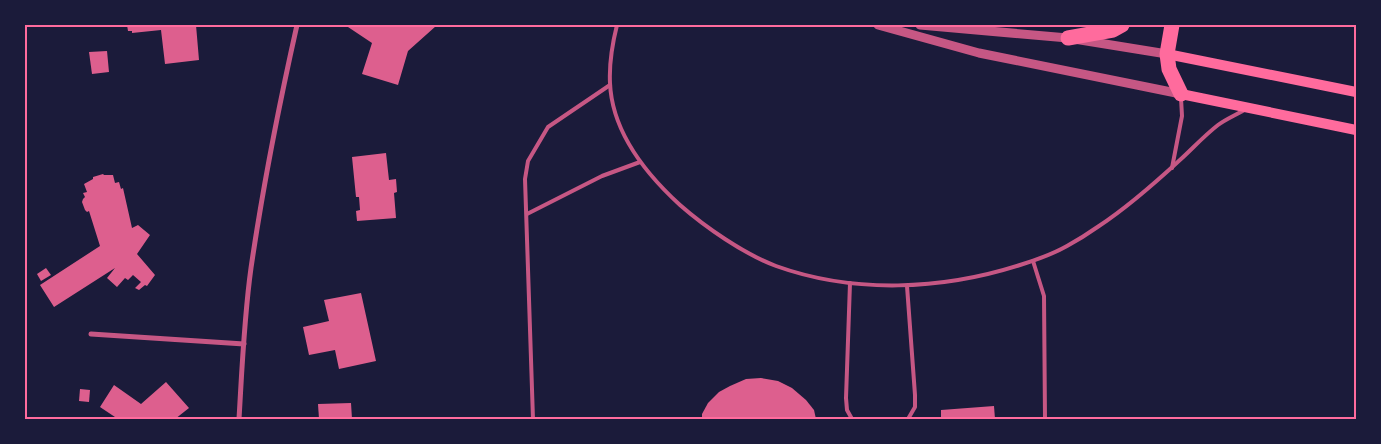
<svg xmlns="http://www.w3.org/2000/svg" width="1381" height="444" font-family="'IBM Plex Sans',sans-serif">
<style>
.building{fill:#dd5f8e}
.lines{fill:none;stroke-linecap:round;stroke-linejoin:round}
.service{stroke:#c65784;stroke-width:4}
.minor{stroke:#c65784;stroke-width:5}
.tertiary{stroke:#c65784;stroke-width:9}
.secondary{stroke:#ff6b9d;stroke-width:10}
.motorway{stroke:#ff6b9d;stroke-width:15}
.neatline{fill:none;stroke:#ff6b9d;stroke-width:2}
</style>
<rect width="100%" height="100%" fill="#1b1b3a"/>
<!-- building -->
<g class="building">
<polygon points="127,25 196,25 199,60 165,64 161,30 132,33 132,31 128,31"/>
<polygon points="345,25 435,25 436,26 408,51 398,85 362,74 372,43"/>
<polygon points="107,51 109,72 92,74 89,52"/>
<polygon points="386,153 389,180 396,179 397,192 394,193 396,218 357,221 356,211 360,210 359,197 356,197 352,157"/>
<polygon points="103,174 104,175 113,175 115,183 119,182 121,189 123,188 132,228 138,225 150,235 137,254 155,275 147,286 145,285 139,290 135,288 141,282 133,275 128,280 125,278 117,287 107,278 115,268 54,307 40,285 100,246 89,211 87,212 85,210 82,202 83,199 85,197 83,193 87,192 84,184 93,179 93,177"/>
<polygon points="46,268 51,275 41,281 37,274"/>
<polygon points="361,293 376,361 339,369 335,350 309,355 303,327 329,321 324,300"/>
<polygon points="761,378 778,381 792,388 806,400 814,410 816,419 702,419 702,414 708,403 719,392 730,386 746,379"/>
<polygon points="166,382 189,408 175,419 118,419 100,407 114,385 141,404"/>
<polygon points="80,389 90,390 89,402 79,401"/>
<polygon points="351,403 352,419 319,419 318,404"/>
<polygon points="994,406 995,419 941,419 941,410"/>
</g>
<g class="lines">
<!-- service -->
<g class="service">
<path d="M617 25C612 45 609 63 610 83 612 131 646 174 680 205 705 227 744 254 776 266 854 294 942 290 1020 265 1036 260 1053 254 1067 246 1078 240 1089 233 1099 226 1128 207 1155 183 1181 159 1193 148 1205 135 1218 125 1226 119 1236 115 1244 110"/>
<polyline points="1172,168 1182,116 1181,98"/>
<polyline points="527,214 602,176 640,162"/>
<polyline points="1033,261 1044,296 1045,419"/>
<polyline points="850,283 846,398 847,410 852,419"/>
<polyline points="907,286 915,395 915,407 908,419"/>
<polyline points="533,419 525,179 528,161 548,127 610,85"/>
</g>
<!-- minor -->
<g class="minor">
<polyline points="91,334 244,344"/>
<path d="M239 419C242 369 244 318 251 268 263 186 279 105 297 25"/>
</g>
<!-- tertiary -->
<g class="tertiary">
<polyline points="878,25 979,53 1181,94"/>
<polyline points="920,25 1068,38 1167,54"/>
</g>
<!-- secondary -->
<g class="secondary">
<polyline points="1167,54 1356,92"/>
<polyline points="1181,94 1356,130"/>
</g>
<!-- motorway -->
<g class="motorway">
<polyline points="1172,25 1167,54 1169,69 1181,94"/>
<polyline points="1068,38 1113,30 1122,25"/>
</g>
</g>
<!-- border -->
<rect width="1381" height="444" fill="none" stroke="#1b1b3a" stroke-width="52"/>
<rect x="26" y="26" width="1329" height="392" class="neatline"/>
</svg>
